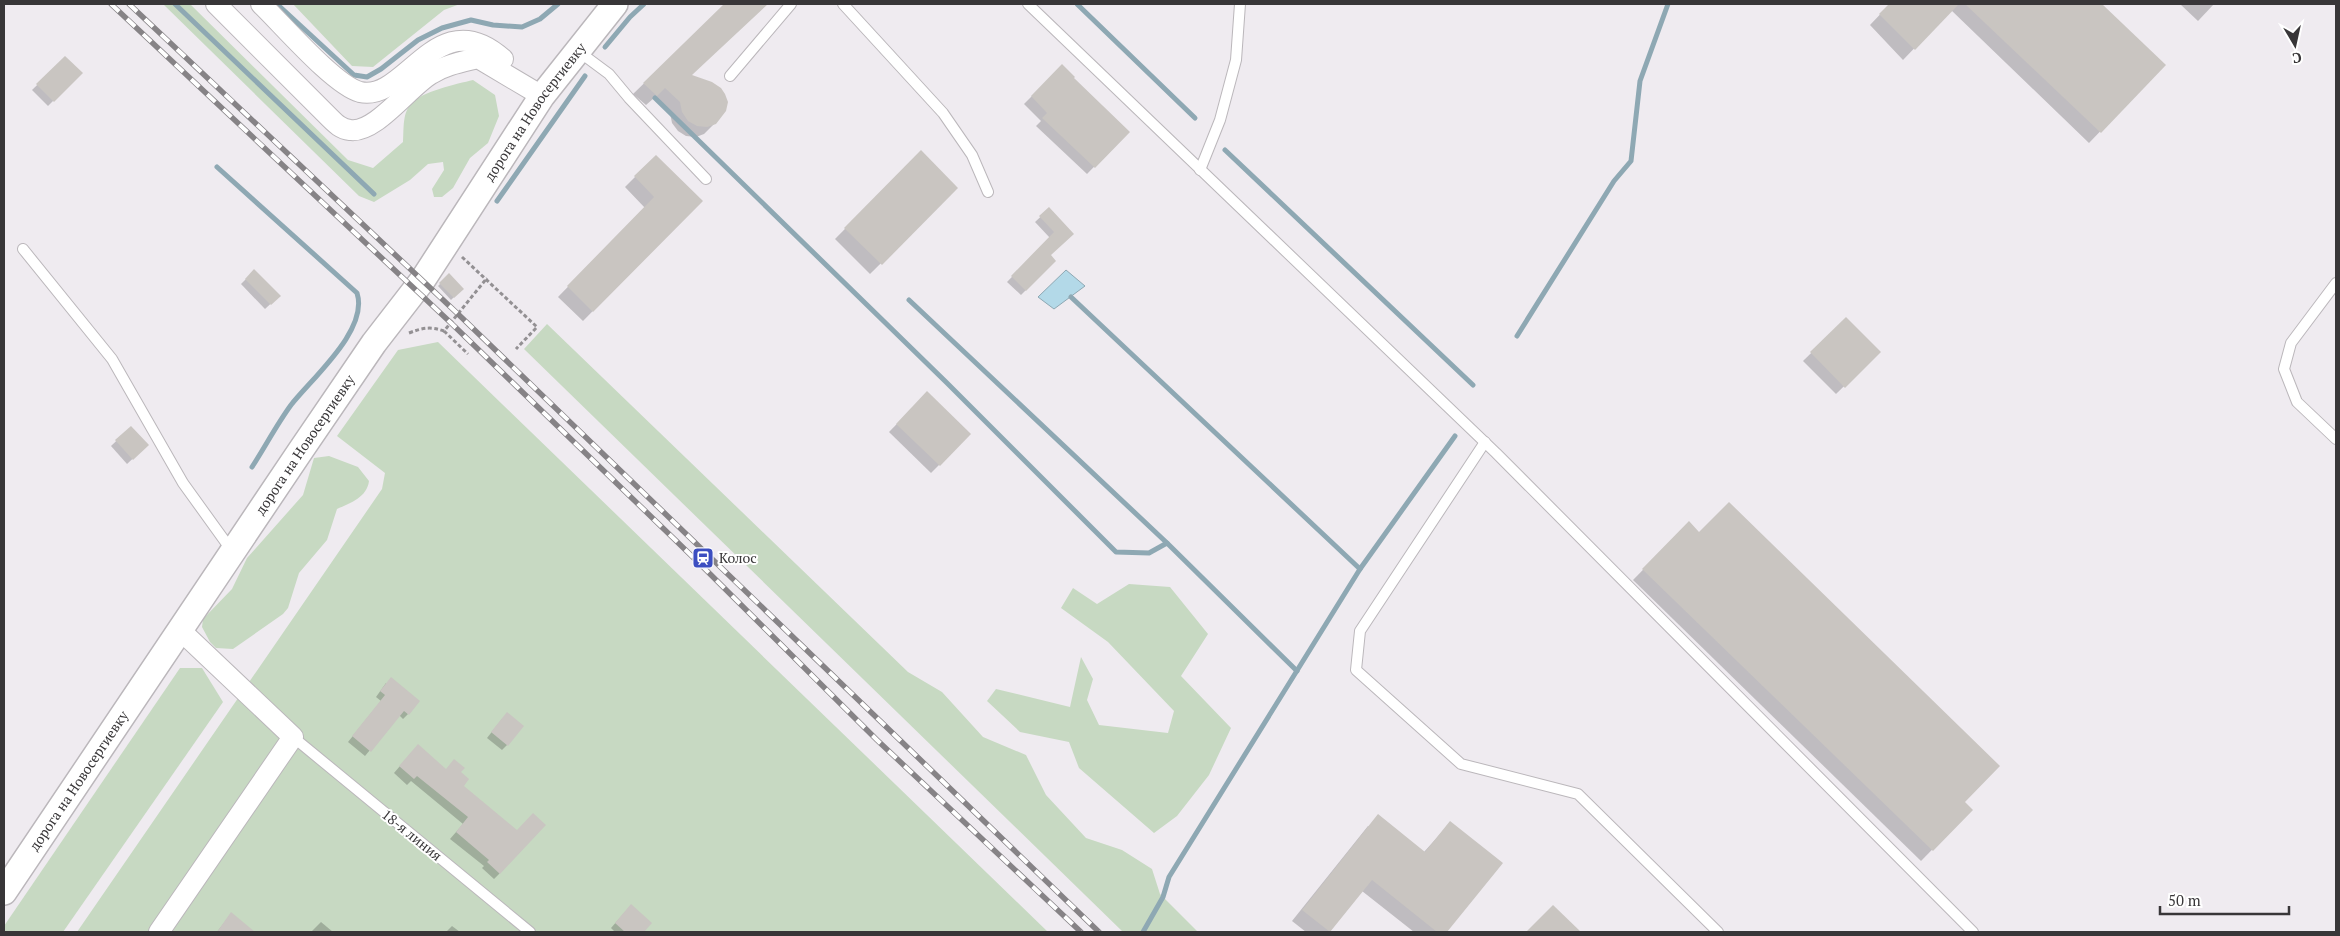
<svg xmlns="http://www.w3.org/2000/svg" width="2340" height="936" font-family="'PT Serif',serif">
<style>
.green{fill:#c7d9c2}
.water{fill:#b3d9e8;stroke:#8ea8b3}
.shadow{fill:#0003}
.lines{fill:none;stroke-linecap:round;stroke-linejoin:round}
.stream{stroke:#8ea8b3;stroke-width:5}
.building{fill:#c9c5c1}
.service-casing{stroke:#bbb7bb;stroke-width:12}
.minor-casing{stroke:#bbb7bb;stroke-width:22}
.tertiary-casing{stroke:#bbb7bb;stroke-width:28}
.path{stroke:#939093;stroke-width:3;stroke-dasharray:4 2.5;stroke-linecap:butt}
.service{stroke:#fff;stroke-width:10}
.minor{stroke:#fff;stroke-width:20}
.tertiary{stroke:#fff;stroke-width:25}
.rail-casing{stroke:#868386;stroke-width:5.5}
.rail{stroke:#fff;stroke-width:4;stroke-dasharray:11;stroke-linecap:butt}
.labels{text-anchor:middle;stroke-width:4;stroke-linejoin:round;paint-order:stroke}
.street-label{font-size:14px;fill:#383638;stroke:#fff}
.poi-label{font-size:14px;fill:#383638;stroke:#fff;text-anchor:start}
</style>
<rect width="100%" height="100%" fill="#efebf0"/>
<!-- green -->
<g class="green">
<path d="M163 4H190L348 160 373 168 403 142C404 131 402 113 411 104 422 91 457 84 473 80L495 95 499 116 488 143 470 158 453 188 442 197H434L432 189 444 170 443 162 428 164 410 180 374 202 359 196Z"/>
<polygon points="293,4 460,4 444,10 373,67 352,66"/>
<polygon points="547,324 908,672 942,692 983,737 1026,755 1046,795 1086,838 1122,850 1152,869 1160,894 1198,932 1123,932 524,349"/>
<polygon points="438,342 1048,932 77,932 382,489 385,473 337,436 398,350"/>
<path d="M329 456 358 467 369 481C367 497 351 503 337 509L327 540 299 573 288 608 283 614 233 649 216 648 210 642 202 627 203 619 232 589 247 558 303 495 314 458Z"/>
<polygon points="1129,584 1170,587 1208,634 1181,676 1231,728 1209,775 1177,816 1154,833 1079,768 1069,742 1020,732 987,701 996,689 1070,707 1081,657 1093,679 1087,700 1099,725 1168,733 1174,711 1108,642 1061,608 1073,588 1097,604"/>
<polygon points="180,668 202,668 223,702 63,932 4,932 4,926"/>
</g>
<!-- water -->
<polygon class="water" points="1066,270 1085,286 1054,309 1038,297"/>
<!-- shadow -->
<g class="shadow">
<polygon points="726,4 767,4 690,75 715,123 704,134 696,137 686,136 678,131 672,123 670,113 654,98 646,105 633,94"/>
<polygon points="1890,4 2100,4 2164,65 2089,143 1951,10 1903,60 1870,25"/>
<polygon points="2180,4 2214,4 2198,21"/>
<polygon points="65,58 81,73 48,106 32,90"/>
<polygon points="1062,66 1072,78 1128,132 1087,174 1036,126 1041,121 1024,104"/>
<polygon points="921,152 957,188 870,274 835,239"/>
<polygon points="656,156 701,201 583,321 558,297 645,208 625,187"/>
<polygon points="1049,209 1072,234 1049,255 1055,261 1021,295 1007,282 1050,238 1035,222"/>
<polygon points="254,271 279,296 265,309 241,284"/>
<polygon points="449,275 462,289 451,300 438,286"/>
<polygon points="1846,319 1879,352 1836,394 1803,361"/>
<polygon points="927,393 970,434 931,473 889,432"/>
<polygon points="131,427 142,450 127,464 111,446"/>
<polygon points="1689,523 1971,810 1921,861 1633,580"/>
<polygon points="386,683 408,714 403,719 399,715 365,756 348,742 381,701 376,697"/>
<polygon points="502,719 507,745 502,750 487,738"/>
<polygon points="412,752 446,770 460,772 462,786 500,873 494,879 482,868 484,866 450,839 463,824 411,781 407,785 394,773"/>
<polygon points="1450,823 1501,863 1445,932 1414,932 1362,891 1329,932 1306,932 1292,921 1368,826 1424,852"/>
<polygon points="1553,906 1579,932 1527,932"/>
<polygon points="626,911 650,924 642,932 615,932 611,928"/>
<polygon points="231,914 251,931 250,932 217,932"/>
<polygon points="321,922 333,932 311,932"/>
<polygon points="452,926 460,932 446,932"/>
</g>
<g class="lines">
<!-- stream -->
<g class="stream">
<polyline points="175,4 374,194"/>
<polyline points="277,4 354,75 367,77 381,69 418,40 442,28 471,20 493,25 522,27 540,19 558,4"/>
<polyline points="1077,4 1195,118"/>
<polyline points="605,47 630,17 644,4"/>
<polyline points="655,98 946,382 1116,552 1149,553 1167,543 1297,671"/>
<polyline points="1225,150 1473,385"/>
<path d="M217 167 357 293C369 330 312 378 291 405 277 424 265 447 252 467"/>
<polyline points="497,201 585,76"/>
<polyline points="1071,297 1360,569"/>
<polyline points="909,300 1167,543"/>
<polyline points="1517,336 1614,181 1631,161 1640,81 1668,4"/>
<polyline points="1143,932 1163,897 1169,877 1360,569 1455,436"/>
</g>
</g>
<!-- building -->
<g class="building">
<polygon points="724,4 768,4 692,75 712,82 721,88 725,94 728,102 726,111 716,124 707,127 697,126 688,121 682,112 680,102 665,88 657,96 643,83"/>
<polygon points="1889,4 1959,4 1915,50 1879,14"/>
<polygon points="1965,4 2102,4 2166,65 2101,133"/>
<polygon points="65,56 83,73 54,102 36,84"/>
<polygon points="1062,64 1075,77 1074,78 1130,132 1095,168 1042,118 1047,113 1031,96"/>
<polygon points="921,150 958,188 882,265 844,228"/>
<polygon points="656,155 703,201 593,312 567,286 654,197 634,176"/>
<polygon points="1049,207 1074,234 1051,255 1056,261 1026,291 1011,276 1054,232 1039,216"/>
<polygon points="254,269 281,296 271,305 245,279"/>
<polygon points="449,273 464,289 454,298 439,283"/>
<polygon points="1846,317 1881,352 1845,388 1810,352"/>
<polygon points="927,391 971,434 940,466 896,424"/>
<polygon points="131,426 149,445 133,460 115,440"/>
<polygon points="1729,502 2000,766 1965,802 1973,810 1933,851 1642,569 1689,521 1699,532"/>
<polygon points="391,677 420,701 409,715 404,711 371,752 352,736 385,695 380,691"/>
<polygon points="507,712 524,726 508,746 491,732"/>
<polygon points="418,744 446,769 454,759 465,768 461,772 469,779 464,786 517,830 533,813 546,825 500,874 487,862 489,860 456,832 468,817 417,776 414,779 399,766"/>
<polygon points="1378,814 1425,852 1450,821 1503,863 1447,932 1437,932 1372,880 1330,932 1302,910"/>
<polygon points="631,904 652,923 644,932 625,932 615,923"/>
<polygon points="1553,905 1581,932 1526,932"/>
<polygon points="231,912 255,932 217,932"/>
</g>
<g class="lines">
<!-- service casing -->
<g class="service-casing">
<g id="service">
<polyline points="843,4 943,113 972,155 988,192"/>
<polyline points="1028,4 1496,453 1973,932"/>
<polyline points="578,51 609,74 629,98 706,179"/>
<polyline points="730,76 791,4"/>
<polyline points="1200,170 1220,120 1236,60 1240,4"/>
<polyline points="23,249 112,359 183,483 232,551"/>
<polyline points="2336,283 2291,343 2284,369 2297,402 2336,439"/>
<polyline points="1485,442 1360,631 1356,670 1461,764 1578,794 1718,932"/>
<polyline points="293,737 530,932"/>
</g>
</g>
<!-- minor casing -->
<g class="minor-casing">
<g id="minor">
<path d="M216 4 330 118C336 124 341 129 350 130 375 134 409 87 431 74 445 65 462 62 478 58L542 96"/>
<path d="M261 4C282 24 334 85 360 92 406 103 437 0 503 59"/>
<polyline points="159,932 293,737 179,629"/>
</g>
</g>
<!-- tertiary casing -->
<g class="tertiary-casing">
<g id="tertiary">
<path id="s1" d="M4 892 301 450 374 343 422 281 542 96 615 4"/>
</g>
</g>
<!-- path -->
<g class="path">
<polyline points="462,257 537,327 516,349"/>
<polyline points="444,331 468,354"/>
<path d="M409 333C422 328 430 326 444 331L487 278"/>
</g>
<!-- service -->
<use href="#service" class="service"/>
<!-- minor -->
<use href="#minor" class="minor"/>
<!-- tertiary -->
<use href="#tertiary" class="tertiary"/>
<!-- rail casing -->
<g class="rail-casing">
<g id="rail">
<polyline points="111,4 451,323 699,563 877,740 1081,932"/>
<polyline points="129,4 458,314 1099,932"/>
</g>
</g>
<!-- rail -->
<use href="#rail" class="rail"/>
</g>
<!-- icons -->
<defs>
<g id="station-square" transform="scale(1.125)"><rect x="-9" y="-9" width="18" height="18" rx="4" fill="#3c4ec1" stroke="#fff"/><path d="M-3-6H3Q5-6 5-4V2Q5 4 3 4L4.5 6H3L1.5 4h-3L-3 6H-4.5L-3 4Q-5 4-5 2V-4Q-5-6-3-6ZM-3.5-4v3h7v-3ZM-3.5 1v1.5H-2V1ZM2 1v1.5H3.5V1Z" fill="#fff"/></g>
</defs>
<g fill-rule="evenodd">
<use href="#station-square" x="703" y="558"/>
</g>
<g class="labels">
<!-- street labels -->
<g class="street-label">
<text dy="5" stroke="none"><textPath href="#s1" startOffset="944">дорога на Новосергиевку</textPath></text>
<text dy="5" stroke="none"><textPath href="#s1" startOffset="539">дорога на Новосергиевку</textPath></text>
<text dy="5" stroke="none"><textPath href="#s1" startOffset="134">дорога на Новосергиевку</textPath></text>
<text transform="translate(412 835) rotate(39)" y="5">18-я линия</text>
</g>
<!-- poi labels -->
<g class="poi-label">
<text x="719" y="563">Колос</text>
</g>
</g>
<!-- border -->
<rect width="2340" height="936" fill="none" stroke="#383638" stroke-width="10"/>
<!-- north arrow -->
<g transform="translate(2295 45) rotate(171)" stroke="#ffffff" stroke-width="4" paint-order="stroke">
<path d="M0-4L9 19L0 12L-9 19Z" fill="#383638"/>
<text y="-8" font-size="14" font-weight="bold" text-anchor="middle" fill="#383638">С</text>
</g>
<!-- scale -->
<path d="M2160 906v8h129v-8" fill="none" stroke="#383638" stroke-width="2.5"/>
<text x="2168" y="906" font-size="15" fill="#383638" stroke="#ffffff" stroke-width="4" paint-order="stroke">50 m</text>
</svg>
